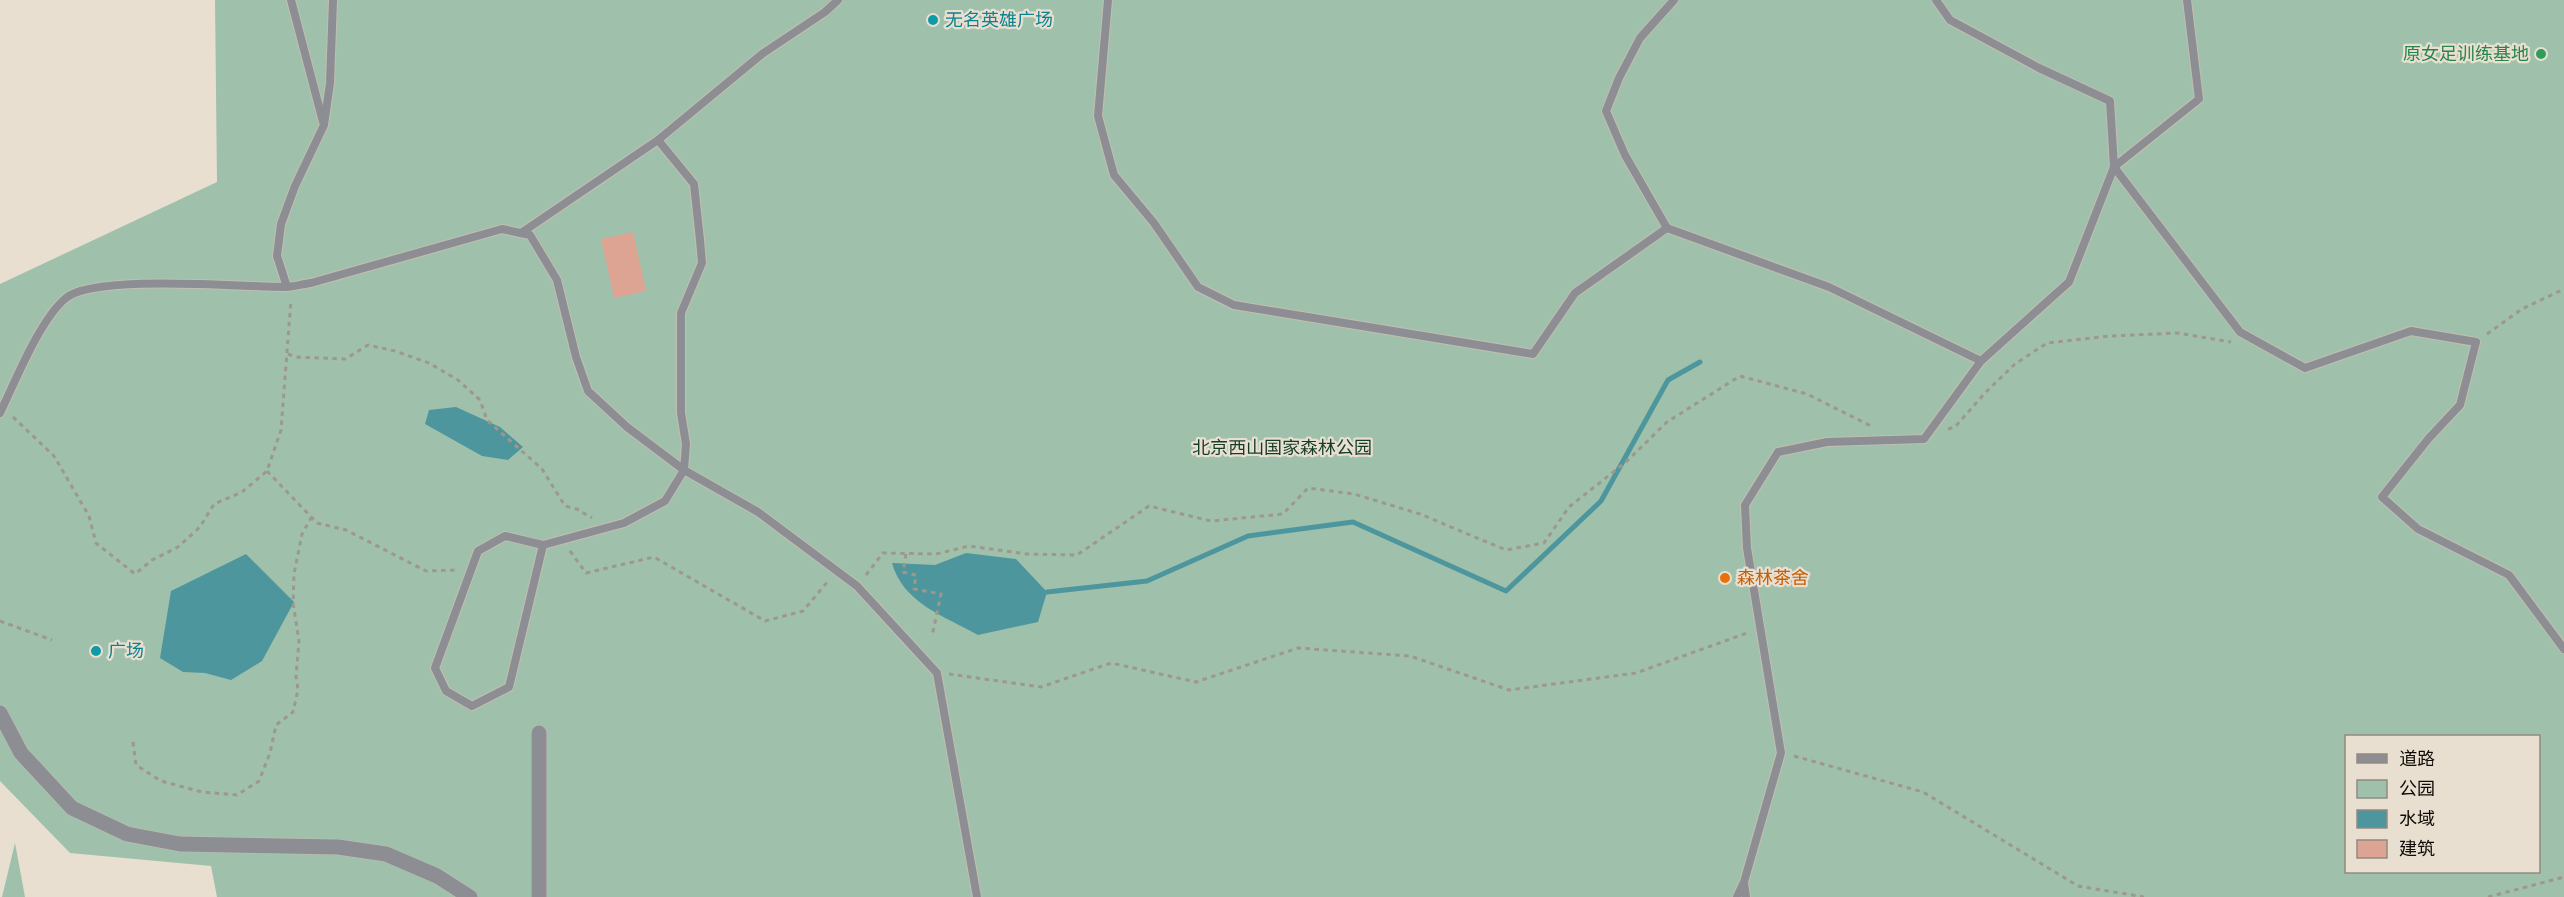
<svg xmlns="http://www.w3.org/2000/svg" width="2564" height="897" font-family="'PT Sans','Noto Sans SC',sans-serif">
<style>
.green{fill:#9fc1ab;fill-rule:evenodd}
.water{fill:#4e969d}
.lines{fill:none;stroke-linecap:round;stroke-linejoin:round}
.stream{stroke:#4e969d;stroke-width:5}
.building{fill:#dda493}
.service-casing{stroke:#c5bdb1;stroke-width:10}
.minor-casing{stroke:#c5bdb1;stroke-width:16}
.path{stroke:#9e978c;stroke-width:3;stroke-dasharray:4.5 4.5;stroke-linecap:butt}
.service{stroke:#8d8e94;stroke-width:8}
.minor{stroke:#8d8e94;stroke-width:15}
.culture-dot{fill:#0f9aa8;stroke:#e8dfd1;stroke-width:2}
.leisure-dot{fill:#2e9e5b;stroke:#e8dfd1;stroke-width:2}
.food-dot{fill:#e8710a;stroke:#e8dfd1;stroke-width:2}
.labels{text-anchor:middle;stroke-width:4.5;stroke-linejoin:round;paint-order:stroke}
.culture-label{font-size:18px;fill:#0d838f;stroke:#e8dfd1;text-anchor:start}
.leisure-label{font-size:18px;fill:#27864d;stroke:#e8dfd1;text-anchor:end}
.park-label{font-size:18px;fill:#133d27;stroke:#e8dfd1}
.food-label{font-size:18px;fill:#c56008;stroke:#e8dfd1;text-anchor:start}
</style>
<rect width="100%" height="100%" fill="#e8dfd1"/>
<!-- green -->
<g class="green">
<path d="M215 0H2564V897H217L211 866 70 853 0 781V284L217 182ZM2346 736H2538V872H2346Z"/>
<polygon points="15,843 25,897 2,897"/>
</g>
<!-- water -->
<g class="water">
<polygon points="456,407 500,427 523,447 508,460 482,456 425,424 429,410"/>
<path d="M966 553 1016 559 1047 592 1038 622 978 635C944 616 903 603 892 563L935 565Z"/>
<polygon points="246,554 294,602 262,661 231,680 205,673 183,672 160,658 171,591"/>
</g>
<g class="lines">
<!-- stream -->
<polyline class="stream" points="1047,592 1147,581 1248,536 1353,522 1506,591 1601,501 1668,380 1700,362"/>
</g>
<!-- building -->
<polygon class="building" points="633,232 646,291 614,298 601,239"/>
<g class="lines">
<!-- service casing -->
<g class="service-casing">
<g id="service">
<polyline points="291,0 323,122"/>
<polyline points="1108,0 1098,116 1114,175 1154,223 1198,287 1234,305 1533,354 1575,293 1667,228 1625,155 1606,111 1619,78 1640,38 1674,0"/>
<polyline points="1936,0 1950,20 2039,68 2110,101 2114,167 2199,99 2187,0"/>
<polyline points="658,140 762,54 825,12 838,0"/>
<polyline points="2114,167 2240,332 2305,368 2411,331 2476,342 2460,405 2429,438 2382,497 2418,529 2509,575 2564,649"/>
<polyline points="1667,228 1829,287 1981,361 2069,282 2114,167"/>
<polyline points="521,233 658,140 694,184 700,240 702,263 681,313 681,413 686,444 684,470 758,512 857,586 937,673 977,897"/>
<polyline points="287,287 277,256 281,224 295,186 324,125 330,83 333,0"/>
<path d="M0 413C15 382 40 319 66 298 95 274 241 287 284 287 293 287 302 284 311 283L502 229 530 235 557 280 576 357 588 391 627 427 684 470 665 501 624 523 543 545 505 536 478 551 435 668 446 691 472 706 509 687 543 545"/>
<polyline points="1744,883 1746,897"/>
<polyline points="1737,897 1744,882 1781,753 1747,548 1745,505 1778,452 1827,442 1924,439 1981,361"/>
</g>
</g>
<!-- minor casing -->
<g class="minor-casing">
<g id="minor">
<polyline points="0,713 21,753 72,808 127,834 180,844 338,847 386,854 437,876 470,897"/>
<polyline points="539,733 539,897"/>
</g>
</g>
<!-- path -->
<g class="path">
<polyline points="2487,334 2522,309 2564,289"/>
<polyline points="288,354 296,357 345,359 368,345 395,351 429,363 458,380 480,400 487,420 542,469 565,506 577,509 592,518"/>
<polyline points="13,417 54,456 89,516 96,543 135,574 152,560 178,547 200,527 214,504 242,492 267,471 281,430 291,300"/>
<polyline points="1948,429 1955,427 1985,393 2015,364 2047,343 2110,336 2178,333 2231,342"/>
<polyline points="267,471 317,523 346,530 426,571 457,570"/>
<polyline points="570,551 586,573 654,557 765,621 803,611 829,580"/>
<polyline points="906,554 903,572 916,575 914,589 941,594 932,636"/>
<polyline points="866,575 883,553 936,554 969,546 1027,554 1077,555 1149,506 1211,521 1283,514 1308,488 1354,494 1420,514 1506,550 1544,543 1569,507 1626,462 1667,422 1740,376 1807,394 1873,427"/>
<polyline points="0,621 52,640"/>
<polyline points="949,674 1041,687 1111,663 1196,682 1298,648 1410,656 1509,690 1636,673 1747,633"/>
<polyline points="133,742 136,765 161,781 202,792 237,795 259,781 270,753 276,725 293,712 298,690 296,676 299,641 293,603 294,574 302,534 311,518"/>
<polyline points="1794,756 1923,792 2078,886 2144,897"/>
<polyline points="2488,897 2564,877"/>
</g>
<!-- service -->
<use href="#service" class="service"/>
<!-- minor -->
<use href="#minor" class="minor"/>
</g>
<!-- markers -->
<g class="culture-dot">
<circle cx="933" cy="20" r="6"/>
<circle cx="96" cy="651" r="6"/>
</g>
<circle class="leisure-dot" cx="2541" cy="54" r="6"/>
<circle class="food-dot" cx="1725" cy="578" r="6"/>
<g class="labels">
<!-- culture labels -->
<g class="culture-label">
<text x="945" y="26">无名英雄广场</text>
<text x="108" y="657">广场</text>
</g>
<!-- leisure labels -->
<g class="leisure-label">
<text x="2529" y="60">原女足训练基地</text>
</g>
<!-- park labels -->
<g class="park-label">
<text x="1282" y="454">北京西山国家森林公园</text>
</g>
<!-- food labels -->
<g class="food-label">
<text x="1737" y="584">森林茶舍</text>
</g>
</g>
<!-- legend -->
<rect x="2345" y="735" width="195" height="138" fill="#e8dfd1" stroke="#918b80" stroke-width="1.5"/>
<rect x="2357" y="754" width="30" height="9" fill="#8d8e94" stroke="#918b80" stroke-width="1.5"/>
<text x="2399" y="765" font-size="18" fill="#0f0c07">道路</text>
<rect x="2357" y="780" width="30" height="18" fill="#9fc1ab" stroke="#918b80" stroke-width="1.5"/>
<text x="2399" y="795" font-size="18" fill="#0f0c07">公园</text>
<rect x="2357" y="810" width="30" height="18" fill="#4e969d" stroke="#918b80" stroke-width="1.5"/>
<text x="2399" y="825" font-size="18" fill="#0f0c07">水域</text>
<rect x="2357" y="840" width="30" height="18" fill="#dda493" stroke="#918b80" stroke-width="1.5"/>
<text x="2399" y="855" font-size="18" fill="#0f0c07">建筑</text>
</svg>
